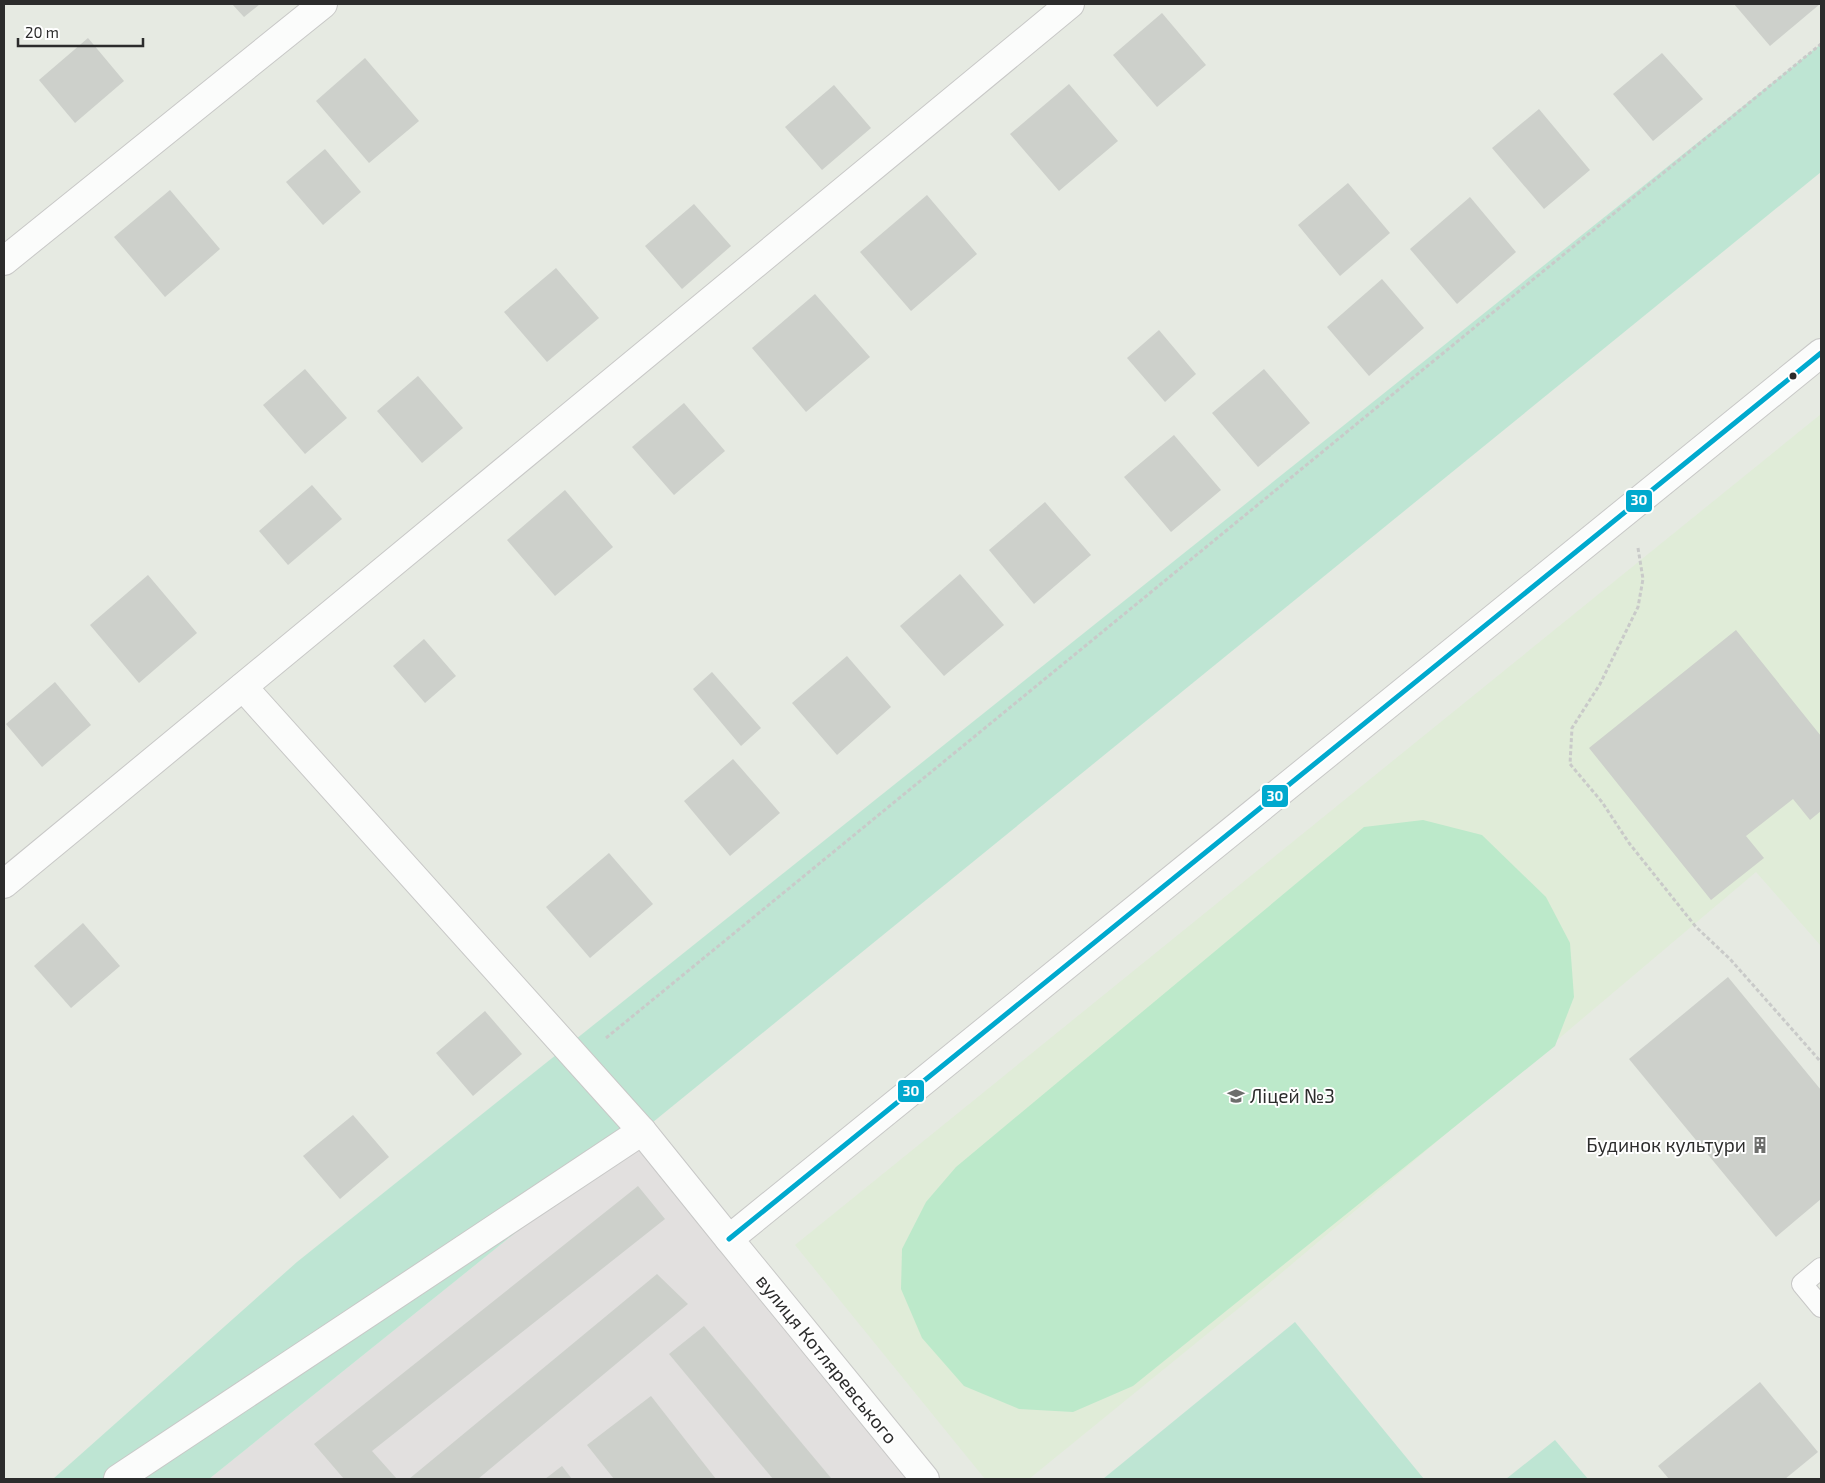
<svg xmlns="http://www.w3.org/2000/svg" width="1825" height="1483" font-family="'Exo 2',sans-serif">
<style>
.industrial{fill:#e2e0df}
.education{fill:#e0ecd8}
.green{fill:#bee5d3}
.pitch{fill:#bce9ca}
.building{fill:#cdd0cb}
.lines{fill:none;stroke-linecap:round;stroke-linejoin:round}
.lane-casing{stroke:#c8c8c7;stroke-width:22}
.street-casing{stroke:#c8c8c7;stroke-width:30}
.secondary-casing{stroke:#c8c8c7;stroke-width:30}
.path{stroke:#c9cac9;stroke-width:3;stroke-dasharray:4 2.5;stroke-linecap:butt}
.lane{stroke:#fbfcfb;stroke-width:20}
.street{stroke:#fbfcfb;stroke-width:28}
.secondary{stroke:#fbfcfb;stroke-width:28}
.bus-1-casing{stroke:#fff;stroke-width:9}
.bus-1{stroke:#00a9ce;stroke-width:5}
.bus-dot{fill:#2c2c2c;stroke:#fff;stroke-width:2}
.labels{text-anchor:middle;stroke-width:4;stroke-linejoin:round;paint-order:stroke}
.poi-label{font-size:19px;fill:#2c2c2c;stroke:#fff;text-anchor:start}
.street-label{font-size:19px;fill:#2c2c2c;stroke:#fff}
.line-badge{stroke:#fff;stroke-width:2}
.badge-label{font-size:14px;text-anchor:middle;font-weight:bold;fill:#fff}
</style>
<rect width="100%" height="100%" fill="#e6eae2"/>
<!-- industrial -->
<polygon class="industrial" points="642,1131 925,1479 209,1479"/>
<!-- education -->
<polygon class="education" points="1821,414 1821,946 1756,872 1266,1286 1029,1479 985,1479 795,1245"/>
<!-- green -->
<g class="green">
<polygon points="1821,44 1821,172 642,1131 209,1479 53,1479 297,1262"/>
<polygon points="1295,1322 1424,1479 1103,1479"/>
<polygon points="1555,1440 1588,1479 1506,1479"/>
</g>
<!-- pitch -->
<polygon class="pitch" points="1423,820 1482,835 1546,897 1570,943 1574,997 1555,1046 1133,1386 1073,1412 1019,1409 964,1386 922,1338 901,1289 902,1249 926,1202 956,1167 1364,827"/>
<!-- building -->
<g class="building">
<polygon points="232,4 260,4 244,17"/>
<polygon points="1734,4 1820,4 1770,46"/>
<polygon points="1162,13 1206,65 1157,107 1113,55"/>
<polygon points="88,38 124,81 75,123 39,80"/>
<polygon points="1662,53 1703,99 1653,141 1613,94"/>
<polygon points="365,58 419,121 369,163 316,101"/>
<polygon points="1069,84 1118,141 1059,191 1010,134"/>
<polygon points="834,85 871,128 822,170 785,127"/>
<polygon points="1539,109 1590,170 1544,209 1492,148"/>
<polygon points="325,149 361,192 323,225 286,182"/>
<polygon points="1348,183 1390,233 1340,276 1298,225"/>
<polygon points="170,190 220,249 165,297 114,237"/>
<polygon points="927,195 977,254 911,311 860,252"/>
<polygon points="1470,197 1516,252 1457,304 1410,249"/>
<polygon points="694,204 731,246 682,289 645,246"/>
<polygon points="556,268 599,318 547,362 504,312"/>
<polygon points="1382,279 1424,328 1369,376 1327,327"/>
<polygon points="815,294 870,357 806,412 752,348"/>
<polygon points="1159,330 1196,374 1165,402 1127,358"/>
<polygon points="305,369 347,418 305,454 263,405"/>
<polygon points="1264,369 1310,423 1258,467 1212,413"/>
<polygon points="418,376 463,428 422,463 377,411"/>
<polygon points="684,403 725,451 674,495 632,447"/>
<polygon points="1174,435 1221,490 1171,532 1124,477"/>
<polygon points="312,485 342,519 288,565 259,531"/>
<polygon points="565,490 613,547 555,596 507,540"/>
<polygon points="1045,502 1091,555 1034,604 989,550"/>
<polygon points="960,574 1004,625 944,676 900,626"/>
<polygon points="148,575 197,633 139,683 90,625"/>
<polygon points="1736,630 1821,736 1821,811 1810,820 1793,799 1746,836 1764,858 1711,900 1589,748"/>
<polygon points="424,639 456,676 425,703 393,666"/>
<polygon points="847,656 891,707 837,755 792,703"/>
<polygon points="712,672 761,728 741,746 693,689"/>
<polygon points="55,682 91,725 42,767 6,724"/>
<polygon points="733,759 780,813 730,856 684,801"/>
<polygon points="609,853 653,904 590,958 546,907"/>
<polygon points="83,923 120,966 71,1008 34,966"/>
<polygon points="1728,977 1821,1090 1821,1199 1776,1237 1629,1059"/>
<polygon points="485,1011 522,1054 473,1096 436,1053"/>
<polygon points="353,1115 389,1157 340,1199 303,1156"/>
<polygon points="638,1186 665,1219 372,1451 397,1479 344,1479 314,1444"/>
<polygon points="657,1274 688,1304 478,1479 409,1479"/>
<polygon points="704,1326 831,1478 830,1479 773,1479 669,1354"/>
<polygon points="1760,1382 1818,1452 1785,1479 1669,1479 1658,1466"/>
<polygon points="651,1396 716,1479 614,1479 587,1445"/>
<polygon points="562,1466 572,1479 545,1479"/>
</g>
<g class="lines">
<!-- lane casing -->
<g class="lane-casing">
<polyline id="lane" points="1821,1268 1802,1284 1821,1307"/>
</g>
<!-- street casing -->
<g class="street-casing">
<g id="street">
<polyline points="4,261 323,4"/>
<polyline points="243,687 642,1131 729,1239"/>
<polyline points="4,884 1070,4"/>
<polyline points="118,1479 642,1131"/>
</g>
</g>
<!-- secondary casing -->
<g class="secondary-casing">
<polyline id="secondary" points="925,1479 729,1239 1821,353"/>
</g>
<!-- path -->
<g class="path">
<polyline points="1638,548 1643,579 1638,607 1600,684 1572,728 1570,764 1602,802 1629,843 1696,927 1730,959 1821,1062"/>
<polyline points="606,1038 1821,44"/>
</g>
<!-- lane -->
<use href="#lane" class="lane"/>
<!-- street -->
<use href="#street" class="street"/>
<!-- secondary -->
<use href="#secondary" class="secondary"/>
<!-- bus-1 casing -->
<g class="bus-1-casing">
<polyline id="bus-1" points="729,1239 1821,353"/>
</g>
<!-- bus-1 -->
<use href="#bus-1" class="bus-1"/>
</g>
<!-- icons -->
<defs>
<g id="school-bare" transform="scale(1.35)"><path d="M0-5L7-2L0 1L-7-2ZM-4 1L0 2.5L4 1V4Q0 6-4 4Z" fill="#6d6e6c" stroke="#fff" stroke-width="2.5" paint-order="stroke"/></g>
<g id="building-bare" transform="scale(1.35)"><path d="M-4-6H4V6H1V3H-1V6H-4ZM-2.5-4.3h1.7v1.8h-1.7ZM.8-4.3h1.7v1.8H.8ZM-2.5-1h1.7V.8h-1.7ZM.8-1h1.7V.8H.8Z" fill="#6d6e6c" stroke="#fff" stroke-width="2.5" paint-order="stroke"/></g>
</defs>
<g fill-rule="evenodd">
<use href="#school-bare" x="1236" y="1096"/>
<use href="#building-bare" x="1760" y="1145"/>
</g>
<!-- markers -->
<circle class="bus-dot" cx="1793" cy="376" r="4.5"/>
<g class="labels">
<!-- poi labels -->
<g class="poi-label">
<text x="1250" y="1103">Ліцей №3</text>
<text x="1746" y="1152" text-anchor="end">Будинок культури</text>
</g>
<!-- street labels -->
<g class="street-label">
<text transform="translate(827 1359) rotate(51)" y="7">вулиця Котляревського</text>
</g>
</g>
<g class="line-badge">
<rect x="1625" y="489" width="28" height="24" rx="5" fill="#00a9ce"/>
<rect x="1261" y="784" width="28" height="24" rx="5" fill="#00a9ce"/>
<rect x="897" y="1079" width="28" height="24" rx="5" fill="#00a9ce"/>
</g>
<g class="badge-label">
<text x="1639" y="505">30</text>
<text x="1275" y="801">30</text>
<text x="911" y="1096">30</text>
</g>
<!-- border -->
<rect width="1825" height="1483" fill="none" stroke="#2c2c2c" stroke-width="10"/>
<!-- scale -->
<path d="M18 38v8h125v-8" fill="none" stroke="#2c2c2c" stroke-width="2.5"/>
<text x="25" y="38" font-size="15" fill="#2c2c2c" stroke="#ffffff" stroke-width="4" paint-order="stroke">20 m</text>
</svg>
